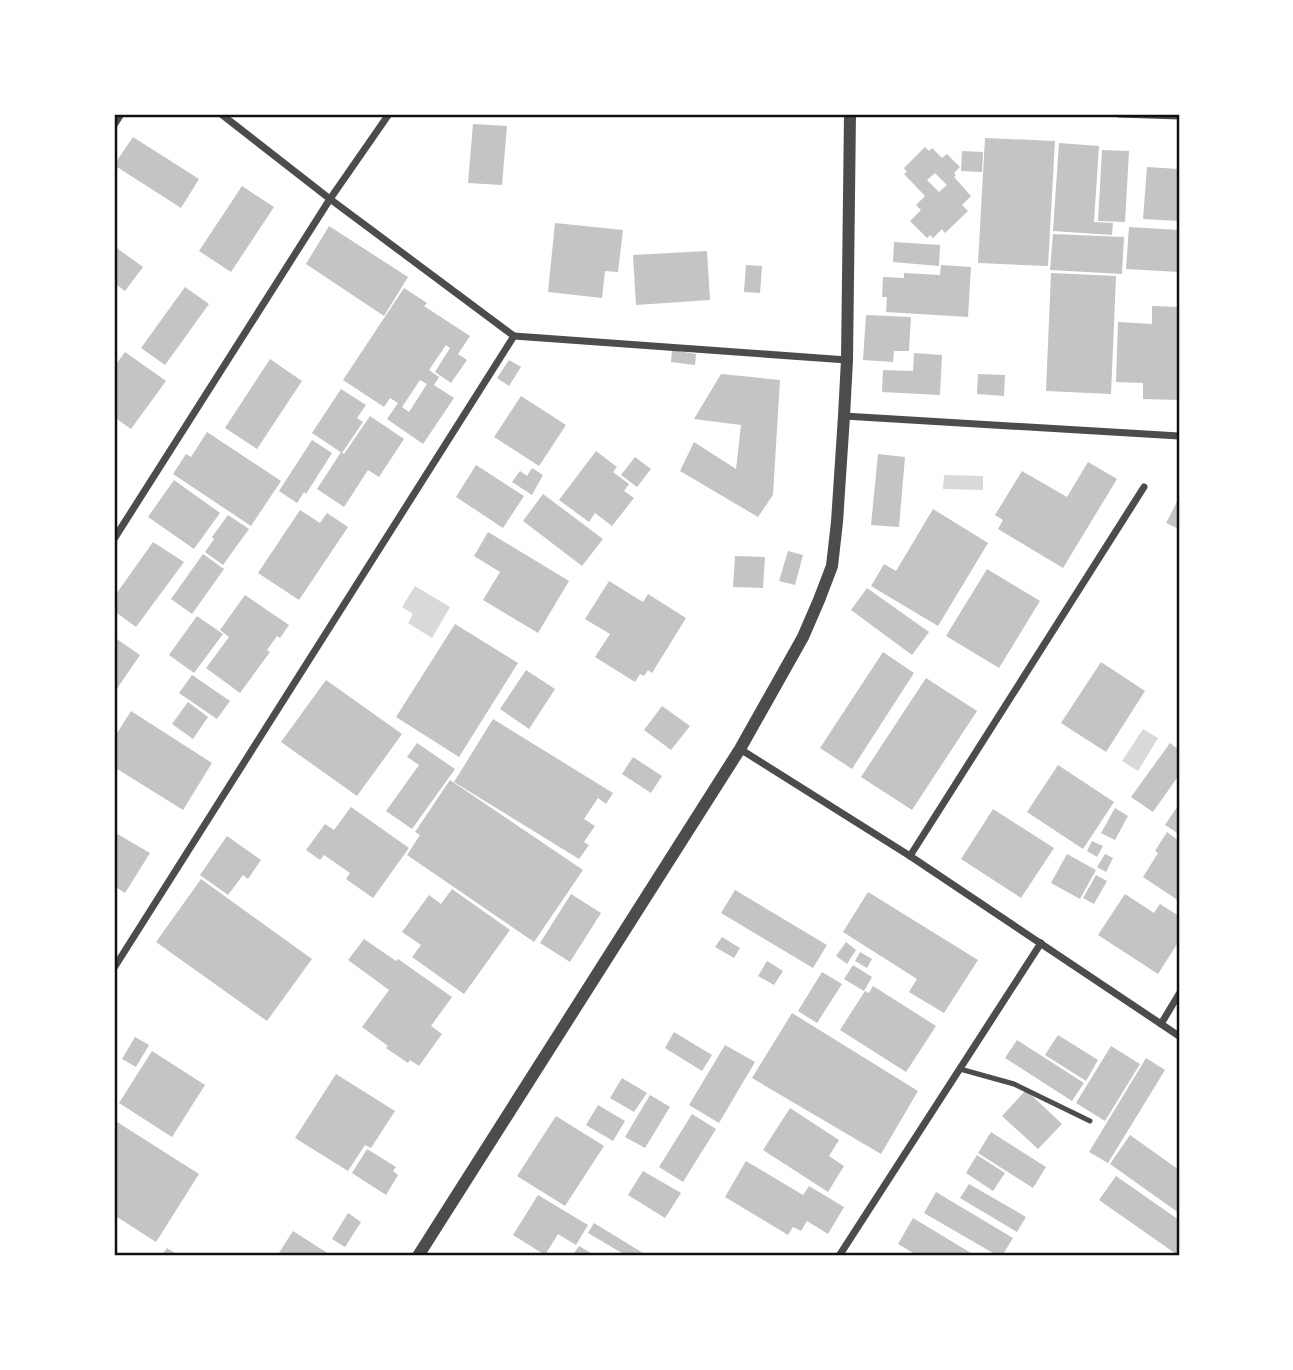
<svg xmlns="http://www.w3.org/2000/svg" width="1293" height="1370" font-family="Barlow,sans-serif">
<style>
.water{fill:#d9d9d9}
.building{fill:#c4c4c4;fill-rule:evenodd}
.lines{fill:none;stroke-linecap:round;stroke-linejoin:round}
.service{stroke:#4c4c4c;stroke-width:5}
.minor{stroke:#4c4c4c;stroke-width:7}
.tertiary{stroke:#4c4c4c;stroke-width:12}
.neatline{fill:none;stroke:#111;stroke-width:2.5}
</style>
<rect width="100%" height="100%" fill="#fff"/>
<!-- water -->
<g class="water">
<polygon points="944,475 983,476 983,490 943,489"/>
<polygon points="415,586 450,607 432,638 408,623 413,614 402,607"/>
<polygon points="1143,729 1158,738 1138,771 1122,761"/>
</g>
<!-- building -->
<g class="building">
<polygon points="473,124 507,126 502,185 468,183"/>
<polygon points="133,137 199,179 181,208 114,165"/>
<polygon points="985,138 1055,141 1048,266 978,263"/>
<polygon points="1059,143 1099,146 1094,222 1113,223 1112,235 1053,231"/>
<path d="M925 147 929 151 932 148 942 158 947 154 960 167 954 173 956 175 954 177 971 196 962 205 968 211 945 233 942 229 933 238 930 235 927 238 910 221 921 210 916 205 925 196 904 174 907 172 904 168ZM935 173 947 185 939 192 927 180Z"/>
<polygon points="1102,150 1129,151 1125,222 1098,221"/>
<polygon points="962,151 983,152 982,172 961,171"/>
<polygon points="1147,167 1179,169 1179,221 1143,219"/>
<polygon points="242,186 274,207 231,272 199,251"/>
<polygon points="555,223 623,230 618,272 605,271 602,298 548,292"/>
<polygon points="329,226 408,277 384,316 306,264"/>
<polygon points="1129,227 1179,230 1179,272 1126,269"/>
<polygon points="1053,234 1124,237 1122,274 1050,270"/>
<polygon points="894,242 940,245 939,266 893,262"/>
<polygon points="114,246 143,267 125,291 114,283"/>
<polygon points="707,251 710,300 636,305 633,255"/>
<polygon points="746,265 762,266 760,293 744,292"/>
<polygon points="941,265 971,267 968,317 886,312 887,297 882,297 883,277 904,278 904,273 940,275"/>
<polygon points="1051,273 1116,276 1111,394 1046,391"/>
<polygon points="185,287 209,304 165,365 141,348"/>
<path d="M404 288 427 303 424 306 470 336 458 354 467 360 451 383 435 372 450 348 446 345 429 370 439 377 434 385 454 398 423 444 387 419 398 403 390 398 384 407 343 380ZM420 380 427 384 409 412 402 407Z"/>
<polygon points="1152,306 1179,307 1179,400 1143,399 1143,383 1116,382 1118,322 1152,324"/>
<polygon points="866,315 911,317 909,351 894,351 893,362 863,360"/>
<polygon points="672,350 696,354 695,365 671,362"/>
<polygon points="125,352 166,381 131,429 114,417 114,367"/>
<polygon points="914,353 942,355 940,395 882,392 883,370 913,371"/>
<polygon points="270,359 302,381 257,449 225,428"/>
<polygon points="509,360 521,367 509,386 497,378"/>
<polygon points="721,374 780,380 773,495 758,517 680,471 694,442 736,469 741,425 694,419"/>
<polygon points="978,374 1005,375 1004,396 977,394"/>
<polygon points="341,389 366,405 357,418 363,422 342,453 312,433"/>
<polygon points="521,396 566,425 539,466 494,437"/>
<polygon points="370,416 404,439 379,477 368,470 344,507 317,489 341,452 344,454"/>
<polygon points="207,432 281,481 251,526 173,474 186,454 191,457"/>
<polygon points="312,440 332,453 306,494 304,492 297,503 279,491"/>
<polygon points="596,451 617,467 613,472 629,484 624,491 634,498 612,526 595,513 589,522 559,500"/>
<polygon points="878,454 905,457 899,527 871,525"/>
<polygon points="635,457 651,469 637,487 621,475"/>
<polygon points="1088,462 1117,479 1063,568 998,529 1003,520 995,515 1022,471 1067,497"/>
<polygon points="476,465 524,496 503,528 456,497"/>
<polygon points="532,468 543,475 532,495 512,482 520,471 527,476"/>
<polygon points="174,480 220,513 194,549 148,517"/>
<polygon points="543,494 603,539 582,566 523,521"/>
<polygon points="1179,498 1179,529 1166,523"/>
<polygon points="933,509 988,543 938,626 871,586 884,564 896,571"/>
<polygon points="300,510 320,523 327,513 348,527 299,600 258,573"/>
<polygon points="228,515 249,529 223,565 205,552 214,539 212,537"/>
<polygon points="488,532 569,581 538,633 483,600 500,572 474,556"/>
<polygon points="153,542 184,562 136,627 114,611 114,597"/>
<polygon points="788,551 803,555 795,585 779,581"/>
<polygon points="203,554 224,569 192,614 171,599"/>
<polygon points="735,556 765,557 763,588 733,587"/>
<polygon points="987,569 1040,601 999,668 946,636"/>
<polygon points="609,581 643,602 648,594 686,618 652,673 648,670 644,676 640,674 635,682 595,657 610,634 585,619"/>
<polygon points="867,588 929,632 912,655 851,610"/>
<polygon points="245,595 289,625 280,638 277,636 267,650 270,652 240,693 206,668 229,637 220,630"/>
<polygon points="197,616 223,634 194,673 169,655"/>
<polygon points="455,624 518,663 459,757 396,717"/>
<polygon points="114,637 140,655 114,693"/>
<polygon points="883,652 914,673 852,769 820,748"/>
<polygon points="1101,662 1145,691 1106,752 1061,723"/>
<polygon points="526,670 555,689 529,729 500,709"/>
<polygon points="192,675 230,701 217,719 179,693"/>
<polygon points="926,678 977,711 912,810 861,777"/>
<polygon points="326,680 402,734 357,796 281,742"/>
<polygon points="188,702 208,717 193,739 172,724"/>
<polygon points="662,706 690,726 671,750 644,730"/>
<polygon points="131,711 212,763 183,810 114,767 114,738"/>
<polygon points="493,719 613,793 606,804 598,798 584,819 595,826 584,842 589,845 579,859 454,782"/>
<polygon points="417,743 455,769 412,829 386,811 419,765 407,757"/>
<polygon points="1170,743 1179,750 1179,775 1153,812 1131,797"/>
<polygon points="633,757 662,776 651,793 622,774"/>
<polygon points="1058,765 1114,802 1083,849 1027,812"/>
<polygon points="450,780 583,870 534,942 407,855 420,835 415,832"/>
<polygon points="1179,804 1179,834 1165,825"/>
<polygon points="351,807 409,848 373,898 346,879 350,873 324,855 320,860 306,850 325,824 334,830"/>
<polygon points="1115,808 1128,816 1115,840 1101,833"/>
<polygon points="993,809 1054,848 1021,898 961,859"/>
<polygon points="114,832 150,853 125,893 114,886"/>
<polygon points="1167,832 1179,841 1179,901 1143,877 1158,853 1155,851"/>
<polygon points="227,836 261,860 248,879 243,875 228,895 200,875"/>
<polygon points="1092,841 1103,846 1097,857 1087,851"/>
<polygon points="1067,854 1096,870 1080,899 1051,883"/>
<polygon points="1105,854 1113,858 1106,872 1097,867"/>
<polygon points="1096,875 1107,881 1094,904 1083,898"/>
<polygon points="201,879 312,959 267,1021 156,942"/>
<polygon points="452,889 510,930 464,994 412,957 421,945 402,932 429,895 441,904"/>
<polygon points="735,890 827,945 813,968 721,913"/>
<polygon points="868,892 978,960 944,1013 909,992 917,979 843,932"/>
<polygon points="571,894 601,913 570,962 540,943"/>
<polygon points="1125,894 1154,913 1160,904 1179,916 1179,941 1158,974 1098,935"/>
<polygon points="722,937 740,948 734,958 715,947"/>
<polygon points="364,939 396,961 398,959 452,997 431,1026 442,1034 419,1066 410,1060 408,1063 386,1048 388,1046 362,1027 389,990 348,960"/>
<polygon points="846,942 856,950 847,964 836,956"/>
<polygon points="860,952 872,959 867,968 855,961"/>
<polygon points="767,961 783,971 774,985 758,976"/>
<polygon points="853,965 872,977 864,991 844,979"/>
<polygon points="822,972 842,984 817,1023 798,1011"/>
<polygon points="873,986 936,1026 906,1072 840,1030 865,991 869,993"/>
<polygon points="792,1013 918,1091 881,1154 752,1078"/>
<polygon points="674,1032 712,1055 702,1071 665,1048"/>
<polygon points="1058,1035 1098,1060 1086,1081 1045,1055"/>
<polygon points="135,1037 149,1045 136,1067 122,1059"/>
<polygon points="1017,1040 1084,1083 1072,1101 1005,1058"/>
<polygon points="725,1045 755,1062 719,1123 689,1105"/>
<polygon points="1111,1046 1140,1064 1105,1121 1076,1103"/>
<polygon points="152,1051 205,1085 172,1137 119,1103"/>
<polygon points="1146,1058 1165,1070 1108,1163 1089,1152"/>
<polygon points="336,1074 395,1111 371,1148 365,1145 348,1171 295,1138"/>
<polygon points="622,1078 647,1093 634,1112 610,1098"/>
<polygon points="1026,1090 1062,1124 1038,1149 1002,1116"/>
<polygon points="650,1095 670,1107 645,1148 625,1137"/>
<polygon points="598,1105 625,1121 613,1141 586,1125"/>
<polygon points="790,1108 839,1140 829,1156 844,1166 828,1192 763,1150"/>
<polygon points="692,1114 716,1129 683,1182 659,1167"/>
<polygon points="556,1116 604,1146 565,1206 517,1176"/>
<polygon points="114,1120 199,1174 156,1242 114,1215"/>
<polygon points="991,1132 1046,1167 1033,1188 978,1153"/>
<polygon points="1130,1135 1179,1170 1179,1213 1110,1164"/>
<polygon points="367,1149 396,1167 393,1171 398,1175 386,1195 352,1173"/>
<polygon points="977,1155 1005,1173 993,1191 966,1173"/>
<polygon points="746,1161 803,1195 809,1186 844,1207 828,1234 807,1221 801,1231 793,1227 788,1235 725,1197"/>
<polygon points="643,1171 681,1193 665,1218 628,1195"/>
<polygon points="1116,1176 1179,1220 1179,1256 1099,1200"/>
<polygon points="969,1184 1026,1217 1017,1232 960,1198"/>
<polygon points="936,1192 1013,1238 1002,1256 998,1256 924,1213"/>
<polygon points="538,1195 588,1225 576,1245 558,1234 545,1255 513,1235"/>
<polygon points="348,1213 361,1222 345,1247 332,1239"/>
<polygon points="913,1218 976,1256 918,1256 898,1244"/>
<polygon points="594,1223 643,1253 640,1256 627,1256 588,1233"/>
<polygon points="293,1231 332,1256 277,1256"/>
<polygon points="579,1246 596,1256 572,1256"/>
<polygon points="167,1248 180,1256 161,1256"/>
</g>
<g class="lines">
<!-- service -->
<polyline class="service" points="960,1069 1014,1084 1090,1121"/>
<!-- minor -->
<g class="minor">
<polyline points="221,114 330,199 514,336"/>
<polyline points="1119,114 1179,116"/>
<polyline points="114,125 121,114"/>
<polyline points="844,416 1179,436"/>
<polyline points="114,539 330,199 389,114"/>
<polyline points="740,749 910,856 1179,1036"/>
<polyline points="910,856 1144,487"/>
<polyline points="114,968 514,336 847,360"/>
<polyline points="1161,1024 1179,994"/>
<polyline points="839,1256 1041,943"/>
</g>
<!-- tertiary -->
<polyline class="tertiary" points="418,1256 740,749 803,637 819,600 832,566 837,522 844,416 847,360 850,114"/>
</g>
<!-- border -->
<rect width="1293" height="1370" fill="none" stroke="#ffffff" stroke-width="231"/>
<rect x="116" y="116" width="1062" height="1138" class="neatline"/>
</svg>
